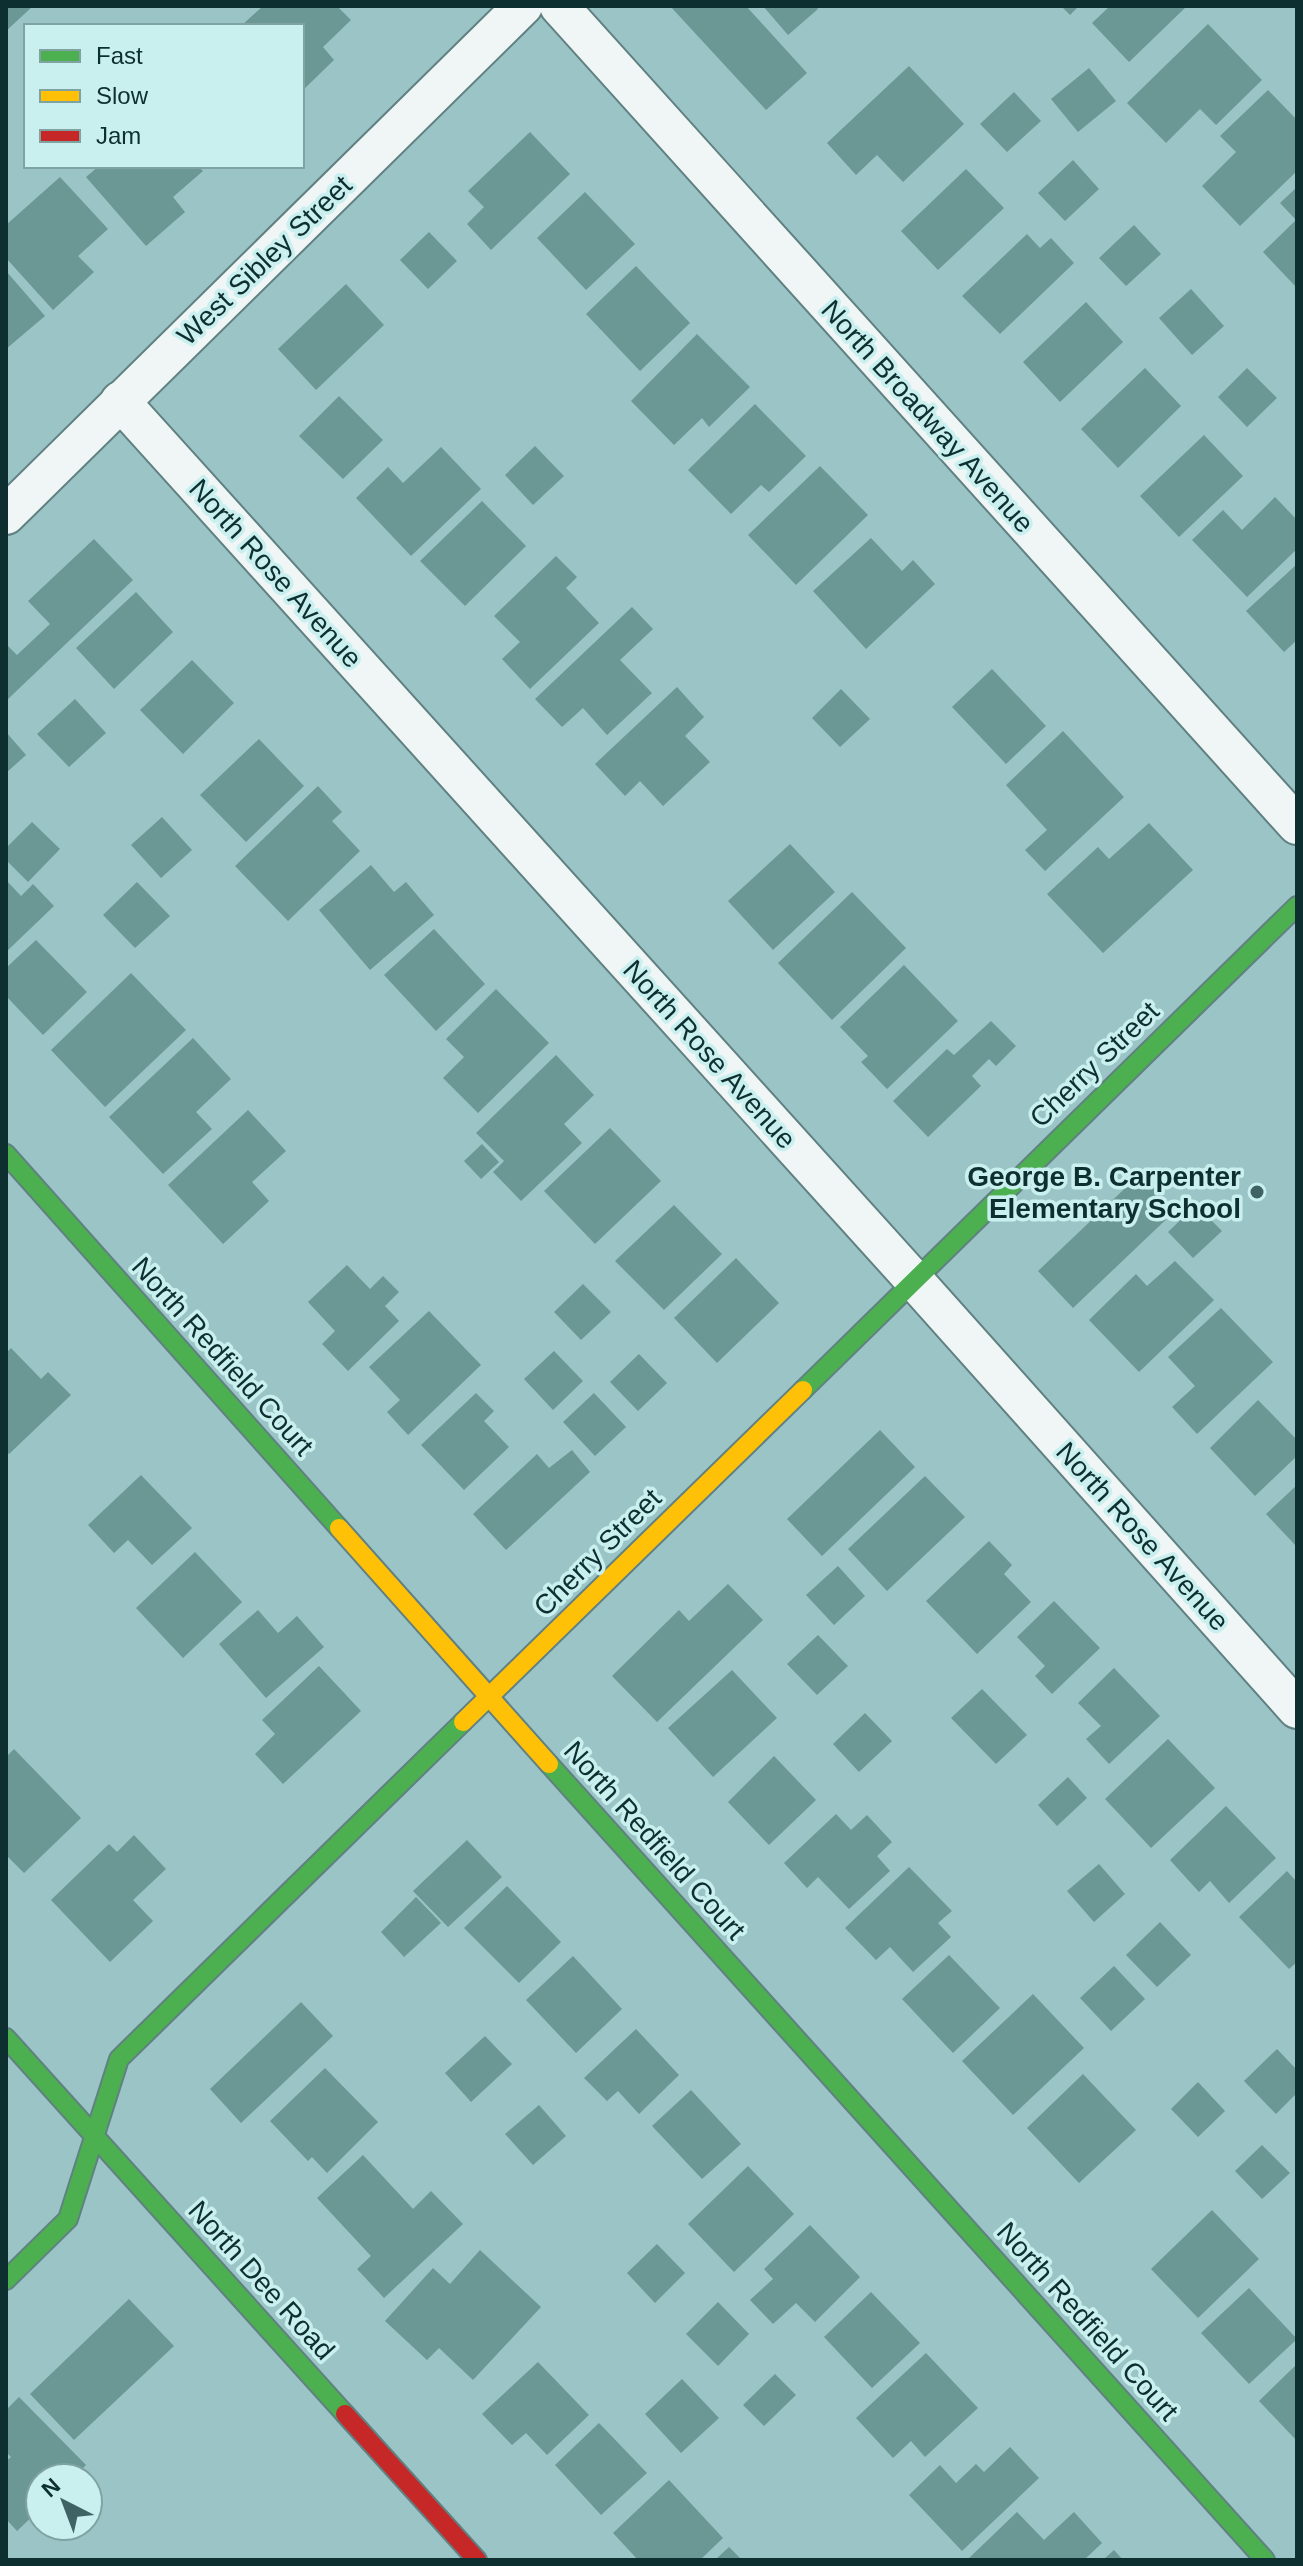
<svg xmlns="http://www.w3.org/2000/svg" width="1303" height="2566" font-family="Arial,sans-serif">
<style>
.building{fill:#6b9794}
.lines{fill:none;stroke-linecap:round;stroke-linejoin:round}
.street-casing{stroke:#618081;stroke-width:42}
.fast-casing{stroke:#618081;stroke-width:22}
.slow-casing{stroke:#618081;stroke-width:22}
.jam-casing{stroke:#618081;stroke-width:22}
.street{stroke:#f0f6f6;stroke-width:38}
.fast{stroke:#4caf50;stroke-width:18}
.slow{stroke:#ffc107;stroke-width:18}
.jam{stroke:#c62828;stroke-width:18}
.poi-dot{fill:#3f6364;stroke:#caefef;stroke-width:3}
.labels{text-anchor:middle;stroke-width:7;stroke-linejoin:round;paint-order:stroke}
.street-label{font-size:28px;fill:#0e2f30;stroke:#caefef}
.poi-label{font-size:28px;font-weight:bold;fill:#0e2f30;stroke:#caefef;text-anchor:end}
</style>
<rect width="100%" height="100%" fill="#9ac4c6"/>
<!-- building -->
<g class="building">
<polygon points="6,6 33,6 6,31"/>
<polygon points="263,6 337,6 351,20 323,47 334,60 302,91 302,26 241,26"/>
<polygon points="670,6 746,6 807,73 766,110"/>
<polygon points="763,6 815,6 818,9 788,35"/>
<polygon points="1061,6 1079,6 1070,15"/>
<polygon points="1110,6 1187,6 1129,62 1092,23"/>
<polygon points="1208,24 1262,80 1216,125 1200,109 1166,143 1127,103"/>
<polygon points="909,66 964,124 903,182 877,155 856,175 827,143"/>
<polygon points="1089,68 1116,101 1078,132 1051,99"/>
<polygon points="1268,90 1297,120 1297,171 1240,226 1202,186 1236,152 1220,136"/>
<polygon points="1014,92 1041,121 1007,152 980,124"/>
<polygon points="530,132 570,174 491,250 467,224 484,207 468,191"/>
<polygon points="1073,160 1099,189 1065,221 1038,193"/>
<polygon points="99,166 198,166 203,171 173,197 185,212 146,246 86,177"/>
<polygon points="966,169 1004,208 938,270 901,231"/>
<polygon points="60,177 108,229 78,256 94,272 53,310 6,258 6,225"/>
<polygon points="1297,187 1297,288 1263,252 1296,220 1280,203"/>
<polygon points="585,192 635,244 586,290 537,238"/>
<polygon points="1134,225 1161,254 1126,286 1099,258"/>
<polygon points="429,232 457,261 428,289 400,260"/>
<polygon points="1027,234 1040,248 1051,238 1074,263 1000,334 962,296"/>
<polygon points="636,266 690,323 640,371 586,314"/>
<polygon points="6,271 45,316 6,349"/>
<polygon points="346,284 384,325 316,390 278,349"/>
<polygon points="1191,289 1224,326 1192,355 1159,318"/>
<polygon points="1086,302 1123,342 1060,402 1023,362"/>
<polygon points="697,334 750,387 709,427 702,418 674,445 631,401"/>
<polygon points="1145,368 1181,406 1118,468 1081,429"/>
<polygon points="1247,368 1277,398 1247,427 1218,397"/>
<polygon points="339,396 383,440 343,479 299,436"/>
<polygon points="755,404 806,456 769,492 761,485 731,514 688,470"/>
<polygon points="1204,435 1243,476 1179,537 1140,496"/>
<polygon points="535,446 564,476 533,505 505,475"/>
<polygon points="441,447 481,489 411,556 356,498 388,467 403,483"/>
<polygon points="820,466 868,515 796,585 748,535"/>
<polygon points="1275,497 1297,520 1297,549 1247,597 1192,540 1223,510 1242,530"/>
<polygon points="482,501 526,546 465,606 420,561"/>
<polygon points="871,538 902,571 913,560 935,584 866,649 813,591"/>
<polygon points="94,539 133,580 8,699 6,697 6,644 17,655 50,624 28,601"/>
<polygon points="556,556 577,577 566,588 599,623 530,689 502,659 520,642 494,616"/>
<polygon points="1297,564 1297,640 1284,652 1246,611"/>
<polygon points="136,592 173,632 114,689 76,648"/>
<polygon points="632,607 653,629 620,660 652,693 607,735 583,708 562,727 535,699"/>
<polygon points="192,660 234,703 183,754 140,710"/>
<polygon points="992,669 1046,726 1006,764 952,707"/>
<polygon points="677,687 704,717 685,736 710,762 663,806 640,781 625,796 595,764"/>
<polygon points="841,689 870,719 840,747 812,718"/>
<polygon points="75,699 106,733 69,767 37,734"/>
<polygon points="1063,731 1124,797 1045,871 1025,850 1047,830 1006,785"/>
<polygon points="6,732 26,755 6,773"/>
<polygon points="259,739 304,786 246,842 200,795"/>
<polygon points="318,786 342,812 332,821 360,851 288,921 235,866"/>
<polygon points="162,817 192,850 161,878 131,845"/>
<polygon points="32,822 60,849 28,882 6,860 6,848"/>
<polygon points="1149,823 1193,870 1103,953 1047,894 1098,847 1109,859"/>
<polygon points="790,844 835,892 773,950 728,901"/>
<polygon points="371,865 394,892 406,882 434,915 370,970 319,910"/>
<polygon points="6,880 21,896 33,884 54,906 6,952"/>
<polygon points="137,882 170,916 135,948 103,915"/>
<polygon points="852,892 906,948 832,1020 778,963"/>
<polygon points="434,929 485,984 436,1031 384,975"/>
<polygon points="36,940 87,992 43,1035 6,996 6,968"/>
<polygon points="904,965 958,1021 887,1089 861,1062 868,1056 840,1027"/>
<polygon points="131,973 186,1030 105,1107 51,1050"/>
<polygon points="496,989 549,1043 478,1113 443,1078 464,1057 446,1039"/>
<polygon points="991,1021 1016,1046 996,1066 989,1059 972,1076 981,1086 928,1137 893,1101 947,1049 954,1055"/>
<polygon points="193,1038 231,1079 196,1112 212,1129 163,1174 109,1117"/>
<polygon points="556,1055 594,1095 564,1124 582,1143 521,1201 493,1172 504,1161 476,1133"/>
<polygon points="248,1110 286,1151 252,1182 269,1201 223,1244 168,1185"/>
<polygon points="610,1128 661,1181 595,1244 544,1191"/>
<polygon points="482,1144 499,1162 481,1179 464,1161"/>
<polygon points="1140,1174 1175,1211 1073,1308 1038,1271"/>
<polygon points="674,1205 722,1254 664,1310 615,1261"/>
<polygon points="1196,1205 1222,1231 1193,1258 1168,1232"/>
<polygon points="736,1258 779,1303 717,1363 674,1318"/>
<polygon points="1175,1261 1214,1300 1139,1372 1089,1320 1136,1274 1147,1286"/>
<polygon points="347,1265 370,1289 383,1276 399,1292 385,1306 399,1321 348,1371 322,1344 335,1331 308,1302"/>
<polygon points="583,1284 611,1312 581,1340 554,1312"/>
<polygon points="1221,1308 1273,1362 1197,1434 1172,1407 1195,1386 1168,1357"/>
<polygon points="429,1311 481,1365 408,1435 387,1412 400,1400 369,1367"/>
<polygon points="11,1348 41,1379 48,1372 71,1395 9,1454 6,1451 6,1353"/>
<polygon points="554,1351 583,1381 553,1410 524,1379"/>
<polygon points="639,1354 667,1383 638,1411 610,1382"/>
<polygon points="476,1393 494,1411 484,1421 509,1447 464,1490 421,1445"/>
<polygon points="594,1393 626,1427 595,1456 563,1422"/>
<polygon points="1258,1400 1297,1440 1297,1456 1255,1496 1210,1448"/>
<polygon points="880,1430 915,1467 822,1556 787,1519"/>
<polygon points="572,1450 590,1472 506,1550 473,1514 537,1454 549,1468"/>
<polygon points="141,1475 192,1528 152,1565 128,1540 114,1553 88,1525"/>
<polygon points="925,1476 965,1517 887,1591 848,1549"/>
<polygon points="1297,1485 1297,1547 1266,1514"/>
<polygon points="989,1541 1012,1565 1004,1574 1031,1602 977,1654 926,1601"/>
<polygon points="195,1552 242,1602 183,1658 136,1608"/>
<polygon points="838,1566 865,1596 834,1625 806,1595"/>
<polygon points="728,1584 763,1620 657,1722 612,1676 679,1610 689,1621"/>
<polygon points="1054,1601 1100,1648 1052,1694 1035,1676 1045,1666 1017,1637"/>
<polygon points="258,1610 278,1633 297,1616 324,1647 266,1698 219,1644"/>
<polygon points="818,1635 848,1666 817,1695 787,1664"/>
<polygon points="319,1666 361,1711 283,1784 255,1754 275,1734 262,1720"/>
<polygon points="1114,1668 1160,1716 1109,1764 1086,1739 1101,1726 1078,1703"/>
<polygon points="732,1670 777,1718 713,1777 668,1728"/>
<polygon points="982,1689 1027,1735 996,1764 951,1718"/>
<polygon points="865,1713 892,1741 859,1772 833,1744"/>
<polygon points="1168,1739 1215,1788 1151,1848 1105,1799"/>
<polygon points="14,1749 81,1818 24,1873 6,1855 6,1757"/>
<polygon points="774,1756 816,1800 769,1845 728,1802"/>
<polygon points="1068,1777 1087,1798 1057,1826 1038,1805"/>
<polygon points="1226,1806 1276,1858 1229,1903 1210,1881 1199,1892 1170,1860"/>
<polygon points="836,1814 851,1830 867,1815 892,1842 877,1856 890,1871 849,1909 818,1877 807,1888 784,1863"/>
<polygon points="134,1835 166,1869 133,1900 153,1921 110,1962 51,1900 109,1844 117,1852"/>
<polygon points="467,1840 502,1877 448,1927 413,1891"/>
<polygon points="1099,1864 1125,1894 1094,1922 1067,1891"/>
<polygon points="909,1867 952,1911 938,1923 951,1937 913,1972 890,1947 876,1960 845,1928"/>
<polygon points="1287,1871 1297,1882 1297,1962 1289,1969 1239,1917"/>
<polygon points="507,1886 561,1942 519,1983 464,1928"/>
<polygon points="416,1897 441,1923 404,1957 381,1932"/>
<polygon points="1160,1922 1191,1955 1157,1987 1126,1955"/>
<polygon points="949,1955 1000,2008 953,2053 902,1999"/>
<polygon points="573,1956 622,2009 576,2053 526,2000"/>
<polygon points="1114,1966 1145,1999 1111,2031 1080,1998"/>
<polygon points="1033,1994 1084,2048 1013,2115 962,2061"/>
<polygon points="301,2002 333,2036 241,2123 210,2089"/>
<polygon points="636,2029 679,2075 639,2114 618,2091 607,2101 584,2078"/>
<polygon points="485,2036 512,2064 471,2102 445,2073"/>
<polygon points="1277,2049 1297,2070 1297,2093 1276,2114 1244,2081"/>
<polygon points="325,2068 378,2122 327,2173 312,2157 308,2161 270,2121"/>
<polygon points="1083,2074 1136,2130 1079,2183 1027,2128"/>
<polygon points="1198,2082 1225,2111 1198,2137 1171,2109"/>
<polygon points="691,2090 741,2144 702,2179 652,2126"/>
<polygon points="539,2105 566,2136 533,2165 505,2134"/>
<polygon points="1262,2145 1290,2173 1262,2199 1235,2171"/>
<polygon points="363,2155 413,2209 431,2191 463,2224 384,2298 357,2269 371,2256 317,2198"/>
<polygon points="748,2166 794,2214 734,2272 688,2224"/>
<polygon points="1212,2210 1259,2259 1198,2318 1151,2269"/>
<polygon points="810,2225 860,2277 815,2322 796,2303 773,2324 750,2300 773,2279 764,2269"/>
<polygon points="657,2244 685,2273 655,2303 627,2273"/>
<polygon points="480,2250 541,2307 473,2380 439,2348 427,2360 385,2321 433,2268 450,2284"/>
<polygon points="1249,2288 1297,2339 1249,2384 1201,2333"/>
<polygon points="871,2292 920,2343 872,2388 824,2337"/>
<polygon points="129,2299 174,2346 74,2440 30,2394"/>
<polygon points="718,2302 749,2334 718,2366 686,2334"/>
<polygon points="926,2353 978,2408 925,2457 911,2441 893,2458 856,2418"/>
<polygon points="538,2362 589,2415 547,2455 526,2433 512,2445 482,2414"/>
<polygon points="1297,2364 1297,2441 1259,2401"/>
<polygon points="775,2374 796,2395 764,2426 743,2405"/>
<polygon points="682,2379 719,2418 681,2453 645,2414"/>
<polygon points="19,2397 86,2465 73,2478 40,2478 40,2509 17,2531 6,2519 6,2461 11,2457 6,2452 6,2410"/>
<polygon points="599,2423 647,2473 601,2515 555,2465"/>
<polygon points="1010,2447 1039,2478 962,2551 909,2495 940,2465 956,2483 976,2464 984,2472"/>
<polygon points="669,2480 723,2538 700,2560 638,2560 613,2533"/>
<polygon points="1017,2512 1044,2540 1074,2512 1102,2543 1084,2560 967,2560"/>
<polygon points="729,2547 742,2560 715,2560"/>
<polygon points="1114,2550 1123,2560 1103,2560"/>
</g>
<g class="lines">
<!-- street casing -->
<g class="street-casing">
<g id="street">
<polyline points="559,6 1297,825"/>
<polyline points="120,401 913,1279 1297,1709"/>
<polyline points="6,515 523,6"/>
</g>
</g>
<!-- fast casing -->
<g class="fast-casing">
<g id="fast">
<polyline points="6,1154 339,1528"/>
<polyline points="803,1390 1297,906"/>
<polyline points="549,1764 1265,2560"/>
<polyline points="6,2038 345,2414"/>
<polyline points="6,2280 68,2219 119,2059 463,1722"/>
</g>
</g>
<!-- slow casing -->
<g class="slow-casing">
<g id="slow">
<polyline points="339,1528 549,1764"/>
<polyline points="463,1722 803,1390"/>
</g>
</g>
<!-- jam casing -->
<g class="jam-casing">
<polyline id="jam" points="345,2414 477,2560"/>
</g>
<!-- street -->
<use href="#street" class="street"/>
<!-- fast -->
<use href="#fast" class="fast"/>
<!-- slow -->
<use href="#slow" class="slow"/>
<!-- jam -->
<use href="#jam" class="jam"/>
</g>
<!-- markers -->
<circle class="poi-dot" cx="1257" cy="1192" r="8"/>
<g class="labels">
<!-- street labels -->
<g class="street-label">
<text transform="translate(264 260) rotate(-44)" y="10">West Sibley Street</text>
<text transform="translate(928 416) rotate(48)" y="10">North Broadway Avenue</text>
<text transform="translate(276 573) rotate(48)" y="10">North Rose Avenue</text>
<text transform="translate(710 1054) rotate(48)" y="10">North Rose Avenue</text>
<text transform="translate(1094 1064) rotate(-44)" y="10">Cherry Street</text>
<text transform="translate(223 1356) rotate(48)" y="10">North Redfield Court</text>
<text transform="translate(1143 1536) rotate(48)" y="10">North Rose Avenue</text>
<text transform="translate(597 1552) rotate(-45)" y="10">Cherry Street</text>
<text transform="translate(655 1840) rotate(48)" y="10">North Redfield Court</text>
<text transform="translate(262 2280) rotate(48)" y="10">North Dee Road</text>
<text transform="translate(1088 2321) rotate(48)" y="10">North Redfield Court</text>
</g>
<!-- poi labels -->
<g class="poi-label">
<text x="1241" y="1186">George B. Carpenter<tspan x="1241" dy="32">Elementary School</tspan></text>
</g>
</g>
<!-- border -->
<rect width="1303" height="2566" fill="none" stroke="#0e2f30" stroke-width="16"/>
<!-- legend -->
<rect x="24" y="24" width="280" height="144" fill="#caefef" stroke="#7fa2a3" stroke-width="2"/>
<rect x="40" y="50" width="40" height="12" fill="#4caf50" stroke="#7fa2a3" stroke-width="2"/>
<text x="96" y="64" font-size="24" fill="#0e2f30">Fast</text>
<rect x="40" y="90" width="40" height="12" fill="#ffc107" stroke="#7fa2a3" stroke-width="2"/>
<text x="96" y="104" font-size="24" fill="#0e2f30">Slow</text>
<rect x="40" y="130" width="40" height="12" fill="#c62828" stroke="#7fa2a3" stroke-width="2"/>
<text x="96" y="144" font-size="24" fill="#0e2f30">Jam</text>
<!-- north arrow -->
<g transform="translate(64 2502) rotate(318)"><circle r="38" fill="#caefef" stroke="#7fa2a3" stroke-width="2"/>
<path d="M0-6L14 30L0 20L-14 30Z" fill="#3f6364"/>
<text y="-12" font-size="22" font-weight="bold" text-anchor="middle" fill="#0e2f30">N</text>
</g>
</svg>
